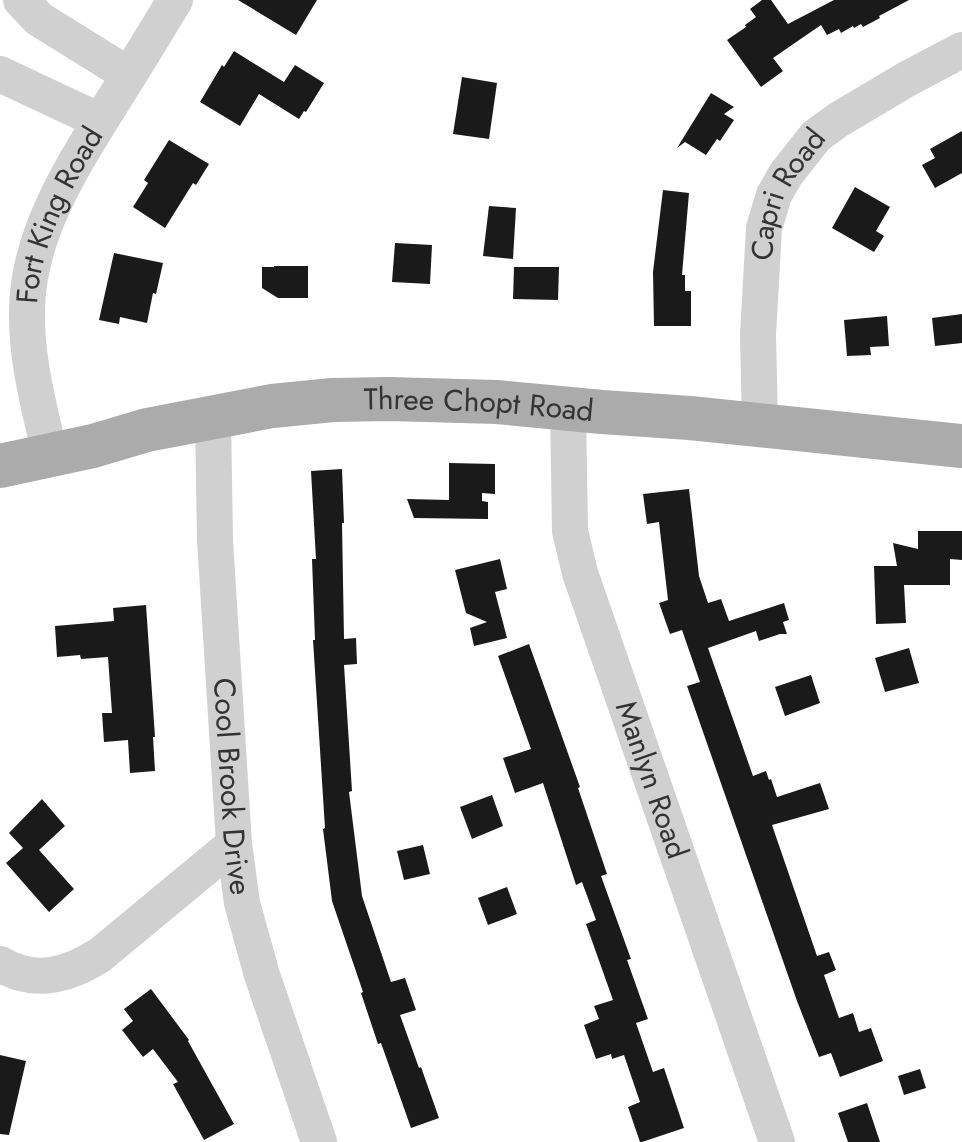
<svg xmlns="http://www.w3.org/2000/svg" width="962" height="1142" font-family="Jost,sans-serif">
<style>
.building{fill:#1a1a1a}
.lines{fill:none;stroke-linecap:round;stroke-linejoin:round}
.minor{stroke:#d0d0d0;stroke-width:36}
.major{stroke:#ababab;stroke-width:44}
.labels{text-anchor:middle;stroke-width:8;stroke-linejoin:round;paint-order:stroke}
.street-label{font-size:30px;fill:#333;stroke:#fff}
</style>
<rect width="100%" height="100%" fill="#fff"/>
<!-- building -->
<g class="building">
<polygon points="238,0 317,0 296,35"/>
<polygon points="762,0 771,0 788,24 834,0 909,0 879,16 880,18 863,27 861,24 854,28 853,26 841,33 839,29 827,35 821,25 773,58 783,71 761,87 727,40 746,27 745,25 756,17 750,9"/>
<polygon points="234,51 284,82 295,65 324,83 306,112 304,111 299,119 259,94 240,126 200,102 222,65 224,67"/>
<polygon points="462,77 497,83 489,139 453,134"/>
<polygon points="711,93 734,107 724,114 734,120 720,141 717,139 706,155 685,142 677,148"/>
<polygon points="962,131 962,173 935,188 922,165 935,158 930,149"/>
<polygon points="169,140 209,164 196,185 193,183 165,228 133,207 148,183 144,180"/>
<polygon points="855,187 890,207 876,231 884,236 874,252 832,228"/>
<polygon points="663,190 689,193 682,275 685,275 685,291 691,291 691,326 654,326 653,272"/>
<polygon points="489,206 516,208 513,259 483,256"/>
<polygon points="395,243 432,245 430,284 392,282"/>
<polygon points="114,253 163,263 156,294 153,293 147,323 120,317 119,324 99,320"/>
<polygon points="274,266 308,266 308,298 278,298 262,288 262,267 274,267"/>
<polygon points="514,267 559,267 558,300 513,299"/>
<polygon points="962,314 962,343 935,346 932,318"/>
<polygon points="887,316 889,346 870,347 871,355 847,356 844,320"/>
<polygon points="449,463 495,464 495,494 482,493 482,501 488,502 488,519 414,518 407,499 449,500"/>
<polygon points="342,469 344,523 342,523 344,639 356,638 357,664 344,665 352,791 349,792 362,896 391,982 405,978 416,1010 400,1015 419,1068 421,1067 439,1118 411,1128 381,1043 378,1044 361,993 363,992 332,901 323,829 325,828 313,640 315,640 312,559 316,559 311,471"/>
<polygon points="689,489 699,576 708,603 721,599 729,621 784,603 789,620 783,622 787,634 780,634 759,641 756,631 708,648 753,776 766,771 769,780 771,779 777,797 820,783 829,809 772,825 817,956 829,952 836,970 824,975 839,1018 853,1013 859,1032 871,1028 883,1061 840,1077 831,1053 819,1057 797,1001 687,686 700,682 682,630 670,634 659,603 668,600 659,522 647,524 643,494"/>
<polygon points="918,531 962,531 962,560 950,559 950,585 904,585 906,623 876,624 874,566 897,566 893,543 918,549"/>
<polygon points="500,559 507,589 495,592 507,638 474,646 470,628 487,622 466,613 455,570"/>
<polygon points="146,605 155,737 153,737 155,771 130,773 128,740 104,742 102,713 112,713 108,657 81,659 80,655 57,657 55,626 114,621 113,608"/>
<polygon points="529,644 580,787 578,788 607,874 601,876 631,959 627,960 648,1019 636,1023 653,1072 664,1068 684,1128 642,1142 640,1142 628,1107 640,1102 624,1055 612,1059 611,1054 596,1059 584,1025 599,1019 594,1006 613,1000 586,924 596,920 582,882 576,885 543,783 515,793 503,758 531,749 498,656"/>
<polygon points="909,648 919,683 885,692 875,658"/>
<polygon points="811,675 820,703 785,716 775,687"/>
<polygon points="492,795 503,826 472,839 460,807"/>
<polygon points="42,799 65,826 39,850 74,889 49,912 6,863 23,848 9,833"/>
<polygon points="423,845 430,874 404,880 397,851"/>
<polygon points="507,887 517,914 488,925 478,898"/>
<polygon points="151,989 189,1040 188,1041 234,1124 204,1140 173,1084 178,1082 153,1049 143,1057 122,1030 133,1021 124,1009"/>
<polygon points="0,1055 26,1061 9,1135 0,1134"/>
<polygon points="920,1069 926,1088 904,1095 898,1076"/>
<polygon points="867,1103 880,1142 848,1142 838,1113"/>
</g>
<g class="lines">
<!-- minor -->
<g class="minor">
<polyline points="21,0 39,19 129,75"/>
<polyline points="0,74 100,121"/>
<path id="s1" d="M568 409 570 531 580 573 777 1142"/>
<path id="s2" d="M213 417 215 540 234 844 242 903 262 975 319 1142"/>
<path id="s3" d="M760 426 758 335 764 228 774 195 786 174 816 136 838 120 907 79 962 50"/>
<path id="s4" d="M50 455C39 406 26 360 27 310 28 234 72 167 111 104 133 69 154 35 175 0"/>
<path d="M0 964C35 985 69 975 100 955L234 844"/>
</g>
<!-- major -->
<path class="major" id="s5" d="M0 466 93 446 147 430 272 406 333 400 389 399 497 402 602 412 690 418 962 446"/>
</g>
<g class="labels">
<!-- street labels -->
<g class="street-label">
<text dy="10" stroke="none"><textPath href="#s3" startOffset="238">Capri Road</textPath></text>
<text dy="10" stroke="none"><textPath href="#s4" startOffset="248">Fort King Road</textPath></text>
<text dy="10" stroke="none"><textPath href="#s5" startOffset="486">Three Chopt Road</textPath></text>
<text dy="10" stroke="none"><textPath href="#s1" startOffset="384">Manlyn Road</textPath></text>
<text dy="10" stroke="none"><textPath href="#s2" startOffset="370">Cool Brook Drive</textPath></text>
</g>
</g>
</svg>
